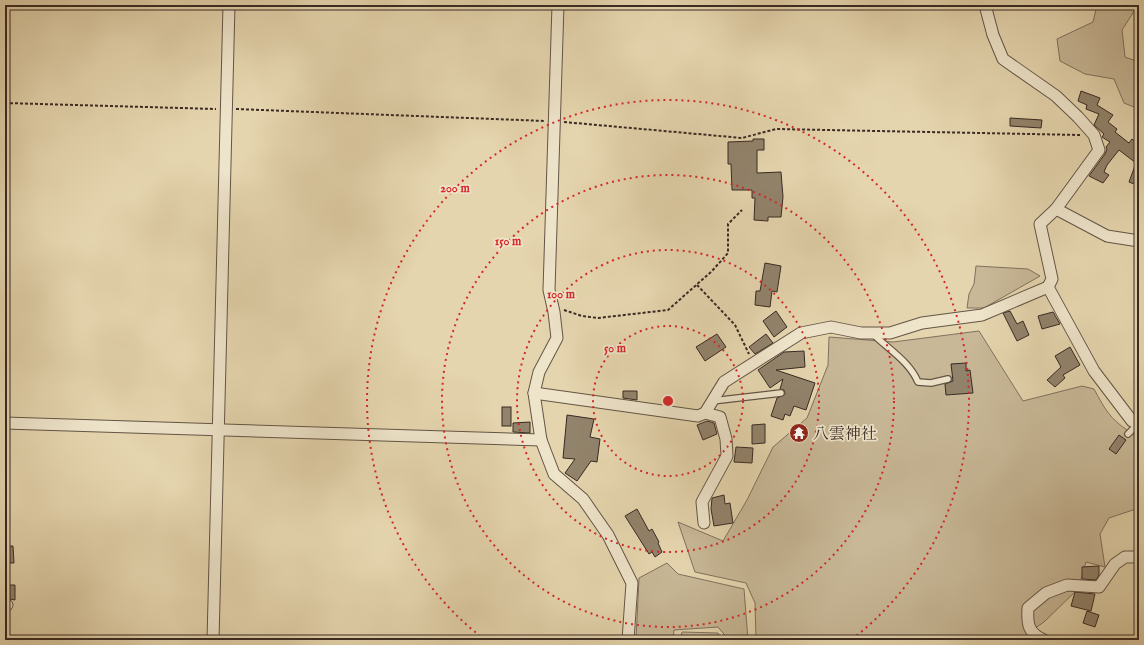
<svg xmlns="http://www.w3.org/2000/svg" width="1144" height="645" font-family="'IM FELL English','Noto Serif JP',serif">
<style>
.green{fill:#c8b897;stroke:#80715e}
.building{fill:#92836c;stroke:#382a24}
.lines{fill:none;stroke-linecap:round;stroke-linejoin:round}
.service-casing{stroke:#635546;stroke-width:8}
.minor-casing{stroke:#635546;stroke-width:13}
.path{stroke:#382a24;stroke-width:2;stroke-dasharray:3 2;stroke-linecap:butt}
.service{stroke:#eee4ca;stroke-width:5.5}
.minor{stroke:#eee4ca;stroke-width:11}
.ring{fill:none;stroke:#d62828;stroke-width:2;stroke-dasharray:2 4}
.labels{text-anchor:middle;stroke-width:3.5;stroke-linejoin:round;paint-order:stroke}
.poi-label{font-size:16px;fill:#382a24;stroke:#eee4ca;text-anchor:start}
.centre{fill:#d62828;stroke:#eee4ca;stroke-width:2}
.ring-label{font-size:12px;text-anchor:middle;font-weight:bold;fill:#d62828;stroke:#eee4ca;stroke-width:3.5;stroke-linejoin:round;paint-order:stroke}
</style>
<rect width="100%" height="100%" fill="#e5d5ae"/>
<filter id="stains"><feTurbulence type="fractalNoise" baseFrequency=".005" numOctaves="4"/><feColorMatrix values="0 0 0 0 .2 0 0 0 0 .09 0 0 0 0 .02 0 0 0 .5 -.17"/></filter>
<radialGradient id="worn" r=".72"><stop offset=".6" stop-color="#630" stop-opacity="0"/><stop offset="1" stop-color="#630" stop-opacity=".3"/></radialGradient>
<!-- green -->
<g class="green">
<polygon points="1097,5 1138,5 1122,30 1125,57 1139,62 1139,109 1124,103 1114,79 1085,74 1060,61 1057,39 1093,22"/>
<polygon points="976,266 1028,269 1040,276 984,308 967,308 969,294 974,284"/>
<path d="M979 331 1023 401 1082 386 1094 389C1106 411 1111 421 1134 434L1139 452V508L1109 518 1100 534 1105 567 1086 562 1078 589 1044 622 1028 633 1032 640H756L755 603 746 583 695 572 678 522 723 541 747 500 773 447 807 418 828 365 829 337 893 342Z"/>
<polygon points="667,563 678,574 744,589 748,640 729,640 718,627 674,630 673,640 636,640 639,578"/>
<polygon points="682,632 718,633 723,640 680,640"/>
</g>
<!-- building -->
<g class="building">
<polygon points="1081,91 1100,98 1097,105 1113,115 1108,122 1117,129 1115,132 1129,143 1132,139 1139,144 1139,186 1129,182 1136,163 1119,150 1107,165 1104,172 1109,175 1103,183 1089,176 1105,154 1107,149 1106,147 1110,142 1102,137 1104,134 1094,125 1099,114 1086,109 1087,105 1078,101"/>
<polygon points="1010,118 1042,120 1041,128 1010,126"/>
<polygon points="753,139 764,139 764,150 757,150 757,173 781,172 783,197 781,217 768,217 768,221 754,220 755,198 752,198 752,190 732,190 731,164 728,164 728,142 753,141"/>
<polygon points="765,263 781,266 777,292 772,291 770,307 755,305 756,291 760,291"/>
<polygon points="776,311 787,327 774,337 763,321"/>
<polygon points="1010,311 1017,324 1023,321 1029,335 1017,341 1003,313"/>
<polygon points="1053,312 1060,324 1042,329 1038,316"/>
<polygon points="717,334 726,347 705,361 696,347"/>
<polygon points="766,334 773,343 755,354 749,347"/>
<polygon points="1070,347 1080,365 1063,375 1065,378 1055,387 1047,380 1061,367 1055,356"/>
<polygon points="804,351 805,367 776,370 815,383 806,410 794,406 790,416 785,414 783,420 771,416 777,398 785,394 784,390 780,389 783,379 770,388 758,370 784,352"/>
<polygon points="966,363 966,371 970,370 973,393 946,395 945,384 953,381 951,364"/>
<polygon points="623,391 637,391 637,400 623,398"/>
<rect x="502" y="407" width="9" height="19"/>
<polygon points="567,415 594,419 590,437 600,439 597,462 591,461 577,481 565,473 575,459 563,458"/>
<polygon points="707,421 714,423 717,434 703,440 697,425"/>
<polygon points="530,422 530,433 513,432 513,423"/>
<polygon points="765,424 765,443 752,444 752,425"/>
<polygon points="1119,435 1126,440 1116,454 1109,449"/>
<polygon points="736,447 753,448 752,463 734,462"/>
<polygon points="724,495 725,504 730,503 733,523 714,526 711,509 712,498"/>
<polygon points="637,509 649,531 652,529 659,542 658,543 662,552 655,557 652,552 649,554 625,516"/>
<polygon points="5,546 13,546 14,563 5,563"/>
<polygon points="1099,566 1099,575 1096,580 1082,579 1082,567"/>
<polygon points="5,585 15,585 15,600 5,598"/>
<polygon points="1075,592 1095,594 1091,611 1071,606"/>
<polygon points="1087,611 1099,615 1095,627 1083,623"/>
</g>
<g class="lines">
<!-- service casing -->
<g class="service-casing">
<g id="service">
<path d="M872 333C888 349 909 361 918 382L931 383 948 379"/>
<polyline points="712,401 781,393"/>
<polyline points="1128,434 1138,424"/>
</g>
</g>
<!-- minor casing -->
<g class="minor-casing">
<g id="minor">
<polyline points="558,5 549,290 554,312 557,338 539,372 534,393 541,440 554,474 583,499 608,535 632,583 628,640"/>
<polyline points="985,5 993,35 1003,59 1056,96 1078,117 1094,135 1099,150 1056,209 1040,224 1052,279 1048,287 1094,371 1132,421 1139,424"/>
<polyline points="1056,209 1107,236 1139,241"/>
<polyline points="534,393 698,416 705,413 724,382 801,333 831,327 861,333 890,333 922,323 982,315 1048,287"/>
<polyline points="5,423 541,440"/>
<polyline points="704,523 702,502 727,456 726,439 720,417 705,413"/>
<polyline points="5,605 7,605"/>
<polyline points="213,640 229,5"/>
<path d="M1044 640C1028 633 1027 624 1028 608L1046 593 1067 585 1099 587 1115 564 1125 557H1139"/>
</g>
</g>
<!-- path -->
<g class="path">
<polyline points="5,103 216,109"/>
<polyline points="236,109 545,121"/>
<polyline points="564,122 742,138 776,129 1081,135"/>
<polyline points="697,285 735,325 749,354"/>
<polyline points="564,310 582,316 598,318 668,310 712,271 728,253 728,224 742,210"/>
</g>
<!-- service -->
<use href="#service" class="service"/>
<!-- minor -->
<use href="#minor" class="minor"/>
</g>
<!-- distance rings -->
<g class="ring">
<circle cx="668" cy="401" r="75"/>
<circle cx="668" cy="401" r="151"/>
<circle cx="668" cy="401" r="226"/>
<path d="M485 640A301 301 0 1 1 851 640"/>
</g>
<!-- icons -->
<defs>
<g id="temple-disc" transform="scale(1)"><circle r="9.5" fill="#8f2418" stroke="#eee4ca"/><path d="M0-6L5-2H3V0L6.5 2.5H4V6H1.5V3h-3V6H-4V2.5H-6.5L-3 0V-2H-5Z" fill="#fff"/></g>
</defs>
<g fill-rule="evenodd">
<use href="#temple-disc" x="799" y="433"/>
</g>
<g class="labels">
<!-- poi labels -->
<g class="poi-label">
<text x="813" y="439">八雲神社</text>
</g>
</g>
<circle cx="668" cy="401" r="6" class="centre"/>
<g class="ring-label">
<text x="455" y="192">200 m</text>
<text x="508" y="245">150 m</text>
<text x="561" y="298">100 m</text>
<text x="615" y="352">50 m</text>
</g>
<!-- margin -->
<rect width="1144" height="645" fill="none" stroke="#e5d5ae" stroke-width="20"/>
<rect x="6" y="6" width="1132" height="633" fill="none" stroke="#382a24" stroke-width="2"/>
<rect x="10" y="10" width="1124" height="625" fill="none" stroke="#382a24"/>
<rect width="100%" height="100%" filter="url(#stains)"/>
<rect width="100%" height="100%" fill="url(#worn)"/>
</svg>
